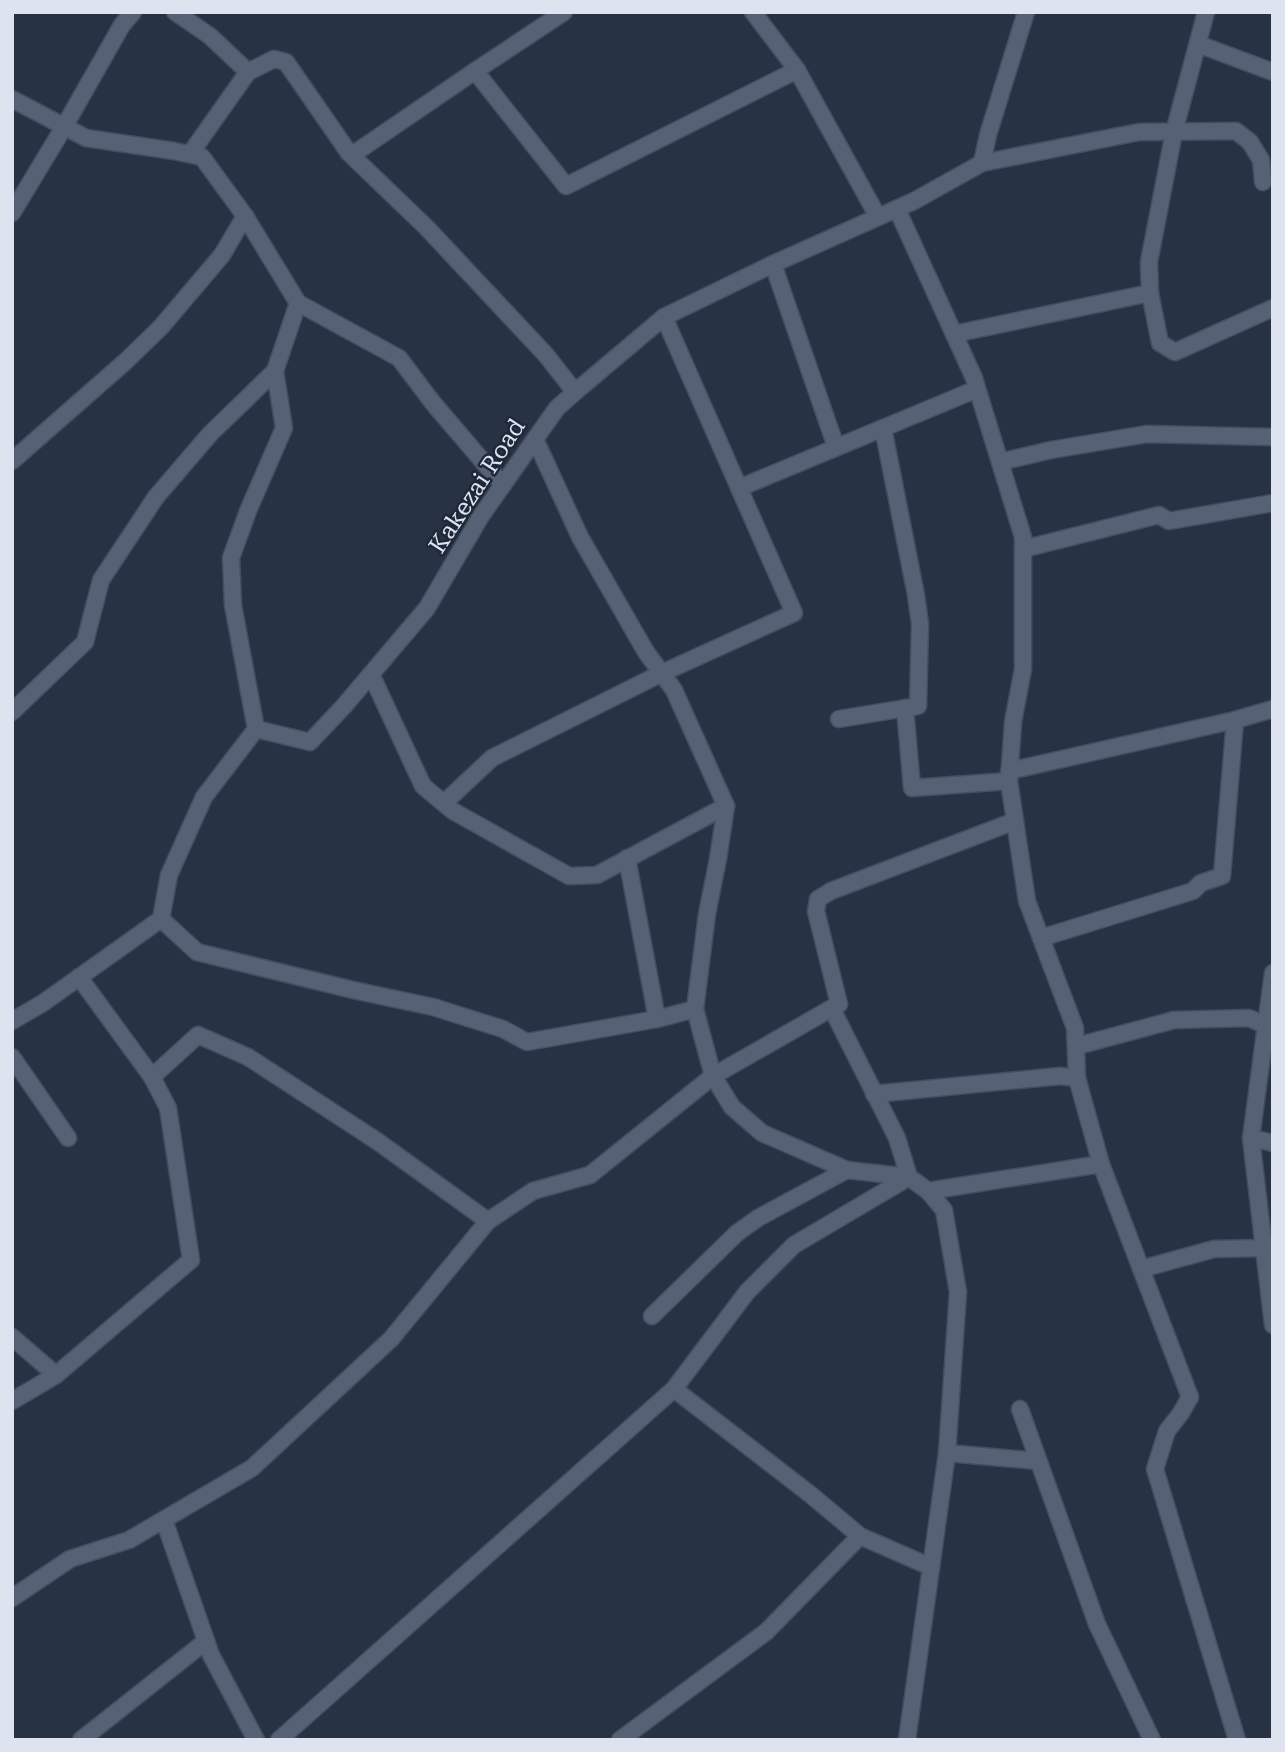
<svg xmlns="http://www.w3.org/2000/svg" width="1285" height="1752" font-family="'Roboto Serif',serif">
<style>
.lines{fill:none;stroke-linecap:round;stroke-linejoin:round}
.street-casing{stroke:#454e5d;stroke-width:19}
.street{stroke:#556175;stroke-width:16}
.labels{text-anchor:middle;stroke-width:5;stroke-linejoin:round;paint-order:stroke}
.street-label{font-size:24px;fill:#dde4f0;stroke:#1e2839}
</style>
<rect width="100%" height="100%" fill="#273244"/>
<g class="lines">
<!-- street casing -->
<g class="street-casing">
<g id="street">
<polyline points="175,12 210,36 248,72 190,154"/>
<polyline points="753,12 797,70 878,217"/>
<polyline points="1206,12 1174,132 1149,262 1150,293 1160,343 1175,352 1273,308"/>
<polyline points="1198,44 1273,72"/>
<polyline points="475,71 566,186 797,70"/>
<polyline points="248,72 274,59 286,62 349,153 427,228 546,355 575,392"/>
<polyline points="12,99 86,138 174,151 202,157 245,216"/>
<polyline points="352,155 475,71 564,12"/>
<polyline points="982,163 1139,132 1236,131 1250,142 1261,160 1263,182"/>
<polyline points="897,209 974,378 1023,537 1023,669 1013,722 1009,781 1027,901 1075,1028 1077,1078 1101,1164 1190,1397 1181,1413 1167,1431 1155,1469 1237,1740"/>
<polyline points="12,213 64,127 122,25 133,12"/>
<polyline points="773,264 836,447"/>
<polyline points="954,334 1150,293"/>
<polyline points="535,439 580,537 646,652 674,690 726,806 718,859 707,914 695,1009 713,1076 732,1107 762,1133 847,1170 909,1177 928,1191 944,1210 958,1292 947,1453 907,1740"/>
<polyline points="12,461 126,361 161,327 222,255 245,216 298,303 399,358 433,403 503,485"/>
<polyline points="1000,462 1051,450 1147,434 1273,437"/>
<polyline points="739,488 977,389"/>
<polyline points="1023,549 1159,515 1169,521 1273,503"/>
<polyline points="371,674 423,786 453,811 569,876 597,875 726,806"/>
<polyline points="905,708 912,788 1009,781"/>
<polyline points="12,712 85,642 101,580 156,497 210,434 275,371"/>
<polyline points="839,719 918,706 920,624 916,595 883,428"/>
<polyline points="256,729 233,605 231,558 248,511 284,428 275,371 298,303"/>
<polyline points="1009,771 1235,720 1273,709"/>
<polyline points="444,803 492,758 662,673 794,613 664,317"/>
<polyline points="627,858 657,1019"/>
<polyline points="161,919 197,952 353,990 433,1007 503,1029 527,1042 657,1019 695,1009"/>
<polyline points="1041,938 1193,891 1201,883 1222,876 1235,720"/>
<polyline points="1273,973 1251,1138 1273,1325"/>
<polyline points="832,1009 897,1138 909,1177"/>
<polyline points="12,1021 43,1003 161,919 169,875 204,797 256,729 310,742 344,706 427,608 481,516 557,408 575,392 664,317 773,264 914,201 982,163 988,135 1026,12"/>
<polyline points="1077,1046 1174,1020 1249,1018 1265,1025"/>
<polyline points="12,1057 68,1138"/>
<polyline points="152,1077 198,1035 248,1057 377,1141 488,1221"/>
<polyline points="874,1094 1060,1076 1077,1078"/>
<polyline points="1251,1138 1273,1143"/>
<polyline points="928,1191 1101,1164"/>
<polyline points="1141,1269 1214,1249 1264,1248"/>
<polyline points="652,1316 737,1233 758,1218 847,1170"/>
<polyline points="12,1337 56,1375"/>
<polyline points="674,1389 811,1495 860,1536 931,1567"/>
<polyline points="12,1401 56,1375 191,1260 168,1108 152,1077 79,977"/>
<polyline points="1020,1409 1097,1624 1152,1740"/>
<polyline points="947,1453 1038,1461"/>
<polyline points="164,1520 211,1655 256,1740"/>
<polyline points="12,1598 70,1559 129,1540 252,1468 391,1339 488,1221 533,1191 590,1175 713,1076 839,1004 816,911 818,899 831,891 1015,821"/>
<polyline points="81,1740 206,1641"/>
<polyline points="279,1740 674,1389 747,1292 794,1245 909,1177"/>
<polyline points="620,1740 766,1632 860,1536"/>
</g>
</g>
<!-- street -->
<use href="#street" class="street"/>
</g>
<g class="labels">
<!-- street labels -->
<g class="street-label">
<text transform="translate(477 486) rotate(-57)" y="8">Kakezai Road</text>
</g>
</g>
<!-- border -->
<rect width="1285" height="1752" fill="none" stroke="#dde4f0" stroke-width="28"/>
</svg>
